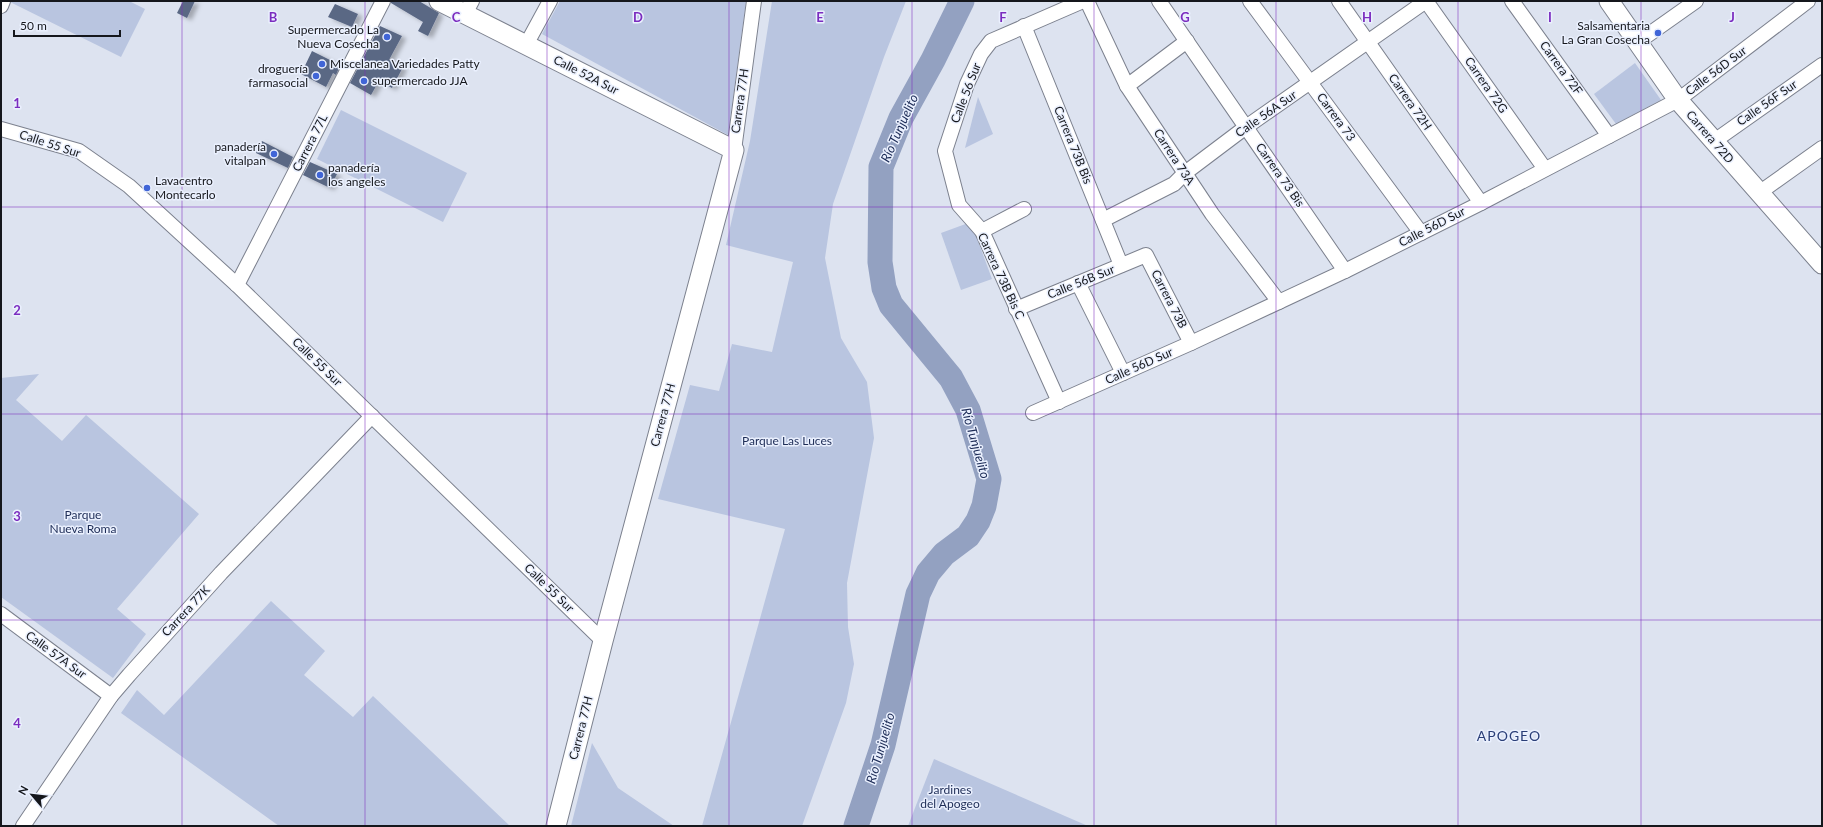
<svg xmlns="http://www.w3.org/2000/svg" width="1823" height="827" font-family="Lato,sans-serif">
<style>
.green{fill:#b9c5e0}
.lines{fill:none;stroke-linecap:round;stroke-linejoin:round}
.river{stroke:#93a1c1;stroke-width:25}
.building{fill:#5a6784;filter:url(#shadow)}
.street-casing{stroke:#7c818e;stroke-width:16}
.secondary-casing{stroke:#7c818e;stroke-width:21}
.street{stroke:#fff;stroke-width:14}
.secondary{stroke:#fff;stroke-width:19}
.grid{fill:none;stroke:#7b2cbf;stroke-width:1;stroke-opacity:0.55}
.poi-dot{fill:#4065d7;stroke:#eaf0fe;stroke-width:1.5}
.labels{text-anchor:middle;stroke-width:3;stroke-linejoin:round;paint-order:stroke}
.poi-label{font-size:12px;fill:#15171c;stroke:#eaf0fe;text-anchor:end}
.street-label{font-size:12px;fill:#15171c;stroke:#eaf0fe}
.park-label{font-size:12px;fill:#1d2c56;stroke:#eaf0fe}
.water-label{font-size:13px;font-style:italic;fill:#1c2b56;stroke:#eaf0fe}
.quarter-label{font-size:14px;letter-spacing:1px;fill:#2a3e77;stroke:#eaf0fe}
.grid-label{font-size:13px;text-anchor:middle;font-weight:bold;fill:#7b2cbf;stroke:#eaf0fe;stroke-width:3;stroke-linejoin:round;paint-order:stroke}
</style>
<defs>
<filter id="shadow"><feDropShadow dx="4.5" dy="2.5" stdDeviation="2" flood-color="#0004"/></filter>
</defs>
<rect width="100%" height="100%" fill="#dde3f0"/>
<!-- green -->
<g class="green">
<polygon points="8,1 129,1 145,9 121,57"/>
<polygon points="560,1 746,1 728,135 542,34"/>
<polygon points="772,1 906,1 884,57 833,204 825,258 841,338 867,382 874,438 847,583 848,627 854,664 846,703 802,826 702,826 785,529 658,499 690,385 719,391 732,344 772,352 793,262 726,245 750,141"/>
<polygon points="1635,63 1661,100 1616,124 1594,94"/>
<polygon points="978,97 993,134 965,148"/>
<polygon points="341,110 467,173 443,222 317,159"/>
<polygon points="971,222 992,279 961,290 941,233"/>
<polygon points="39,374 16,400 62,441 86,415 199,514 117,609 146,634 113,678 1,597 1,378"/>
<polygon points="271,601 325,651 304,675 353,717 373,696 510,826 279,826 121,713 137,690 164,715"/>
<polygon points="592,743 618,788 674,826 571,826"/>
<polygon points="934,759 1088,826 908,826"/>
</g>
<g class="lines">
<!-- river -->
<polyline class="river" points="856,826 883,745 918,594 928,573 944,554 968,536 978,521 984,506 989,479 968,410 951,378 891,305 884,288 880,262 881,167 901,118 933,60 962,1"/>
</g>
<!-- building -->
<g class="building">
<polygon points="183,1 195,1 187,18 177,13"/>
<polygon points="391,1 419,1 439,13 428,36 418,31 423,22 391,3"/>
<polygon points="335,4 358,14 352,27 328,17"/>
<polygon points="380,26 402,36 389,60 403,67 392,88 379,81 371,95 350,83"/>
<polygon points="312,51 340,65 336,75 333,73 326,87 301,74"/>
<polygon points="262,141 293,157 288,168 256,153"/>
<polygon points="310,162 337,174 330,188 303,175"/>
</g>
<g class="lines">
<!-- street casing -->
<g class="street-casing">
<g id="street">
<polyline points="1087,1 1127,86 1212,214 1279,302"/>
<polyline points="1159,1 1345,271"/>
<polyline points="1250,1 1421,233"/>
<polyline points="1339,1 1481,203"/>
<polyline points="1426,1 1545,169"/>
<polyline points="1512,1 1609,136"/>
<polyline points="1,6 3,1"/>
<polyline points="465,14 472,1"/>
<polyline points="1024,26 1121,265"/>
<polyline points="1638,42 1696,1"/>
<polyline points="526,45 550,1"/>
<polyline points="1127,86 1187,41"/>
<polyline points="1,129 79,151 129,186 237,285 603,641"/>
<polyline points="1713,142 1822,65"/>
<polyline points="734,150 754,1"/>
<polyline points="1759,193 1822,148"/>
<polyline points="1103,220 1174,184 1185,173 1246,127 1426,1"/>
<polyline points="982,231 1024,209"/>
<polyline points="1078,283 1123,373"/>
<polyline points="237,285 383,1"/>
<polyline points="1016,309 1146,255 1191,343"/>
<polyline points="1059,402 982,231 959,205 945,151 967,84 981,54 991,41 1083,1"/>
<polyline points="1033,413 1191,343 1345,271 1481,203 1678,100 1808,1"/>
<polyline points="1,614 111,696"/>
<polyline points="23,826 111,696 129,675 221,573 372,416"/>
</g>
</g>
<!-- secondary casing -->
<g class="secondary-casing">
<g id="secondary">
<polyline points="439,1 734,150 603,641 556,826"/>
<polyline points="1609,1 1678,100 1822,264"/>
</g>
</g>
<!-- street -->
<use href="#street" class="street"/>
<!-- secondary -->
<use href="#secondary" class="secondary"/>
</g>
<!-- grid -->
<path class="grid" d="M182 1V826M365 1V826M547 1V826M729 1V826M912 1V826M1094 1V826M1276 1V826M1458 1V826M1641 1V826M1 207H1822M1 414H1822M1 620H1822"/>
<!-- markers -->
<g class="poi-dot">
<circle cx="1658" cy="33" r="4"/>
<circle cx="387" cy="37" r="4"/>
<circle cx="322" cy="64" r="4"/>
<circle cx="316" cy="76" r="4"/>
<circle cx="364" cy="81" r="4"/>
<circle cx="274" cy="154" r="4"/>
<circle cx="320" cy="175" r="4"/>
<circle cx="147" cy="188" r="4"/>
</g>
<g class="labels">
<!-- poi labels -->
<g class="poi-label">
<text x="1650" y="30">Salsamentaria<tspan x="1650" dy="14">La Gran Cosecha</tspan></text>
<text x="379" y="34">Supermercado La<tspan x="379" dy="14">Nueva Cosecha</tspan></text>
<text x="330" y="68" text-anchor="start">Miscelanea Variedades Patty</text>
<text x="308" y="73">droguería<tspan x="308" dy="14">farmasocial</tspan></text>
<text x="372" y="85" text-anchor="start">supermercado JJA</text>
<text x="266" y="151">panadería<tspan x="266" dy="14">vitalpan</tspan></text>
<text x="328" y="172" text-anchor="start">panadería<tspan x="328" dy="14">los angeles</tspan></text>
<text x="155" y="185" text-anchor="start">Lavacentro<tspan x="155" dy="14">Montecarlo</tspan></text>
</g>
<!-- street labels -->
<g class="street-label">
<text transform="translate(1561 68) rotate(54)" y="4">Carrera 72F</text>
<text transform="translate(1716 71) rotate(-37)" y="4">Calle 56D Sur</text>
<text transform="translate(586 75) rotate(27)" y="4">Calle 52A Sur</text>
<text transform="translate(1486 85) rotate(55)" y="4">Carrera 72G</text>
<text transform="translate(966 93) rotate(-69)" y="4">Calle 56 Sur</text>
<text transform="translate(740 101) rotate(-82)" y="4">Carrera 77H</text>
<text transform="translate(1410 102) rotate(55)" y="4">Carrera 72H</text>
<text transform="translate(1767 103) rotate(-35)" y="4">Calle 56F Sur</text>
<text transform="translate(1266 114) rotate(-35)" y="4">Calle 56A Sur</text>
<text transform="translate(1336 117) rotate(54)" y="4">Carrera 73</text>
<text transform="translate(1710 137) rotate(49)" y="4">Carrera 72D</text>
<text transform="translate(310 143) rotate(-63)" y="4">Carrera 77L</text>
<text transform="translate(50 144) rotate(18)" y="4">Calle 55 Sur</text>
<text transform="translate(1073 145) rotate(68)" y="4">Carrera 73B Bis</text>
<text transform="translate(1174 157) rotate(57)" y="4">Carrera 73A</text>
<text transform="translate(1280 175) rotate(55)" y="4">Carrera 73 Bis</text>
<text transform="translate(1432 227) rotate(-27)" y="4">Calle 56D Sur</text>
<text transform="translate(1001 276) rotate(65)" y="4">Carrera 73B Bis C</text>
<text transform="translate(1081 282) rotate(-22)" y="4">Calle 56B Sur</text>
<text transform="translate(1169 299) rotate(63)" y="4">Carrera 73B</text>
<text transform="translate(317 362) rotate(44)" y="4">Calle 55 Sur</text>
<text transform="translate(1139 366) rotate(-24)" y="4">Calle 56D Sur</text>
<text transform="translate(663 415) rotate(-75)" y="4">Carrera 77H</text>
<text transform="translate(549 588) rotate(44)" y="4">Calle 55 Sur</text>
<text transform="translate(186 611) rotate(-47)" y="4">Carrera 77K</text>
<text transform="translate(56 655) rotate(36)" y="4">Calle 57A Sur</text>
<text transform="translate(581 728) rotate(-76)" y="4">Carrera 77H</text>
</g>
<!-- park labels -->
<g class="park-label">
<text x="787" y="445">Parque Las Luces</text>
<text x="83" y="519">Parque<tspan x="83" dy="14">Nueva Roma</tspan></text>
<text x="950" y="794">Jardines<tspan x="950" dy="14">del Apogeo</tspan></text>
</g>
<!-- water labels -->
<g class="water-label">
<text transform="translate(899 128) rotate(-66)" y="5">Río Tunjuelito</text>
<text transform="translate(976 443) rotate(74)" y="5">Río Tunjuelito</text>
<text transform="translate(880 748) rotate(-74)" y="5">Río Tunjuelito</text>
</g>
<!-- quarter labels -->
<g class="quarter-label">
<text x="1509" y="741">APOGEO</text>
</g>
</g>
<g class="grid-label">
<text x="273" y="22">B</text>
<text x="456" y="22">C</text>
<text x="638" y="22">D</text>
<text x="820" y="22">E</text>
<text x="1003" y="22">F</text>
<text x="1185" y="22">G</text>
<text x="1367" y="22">H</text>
<text x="1550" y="22">I</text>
<text x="1732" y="22">J</text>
<text x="17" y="108">1</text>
<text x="17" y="315">2</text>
<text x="17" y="521">3</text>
<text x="17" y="728">4</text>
</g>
<!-- border -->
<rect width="1823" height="827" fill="none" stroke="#15171c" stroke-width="4"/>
<!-- north arrow -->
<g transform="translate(32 795) rotate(298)" stroke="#eaf0fe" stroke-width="3" paint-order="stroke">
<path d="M0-3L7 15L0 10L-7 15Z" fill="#15171c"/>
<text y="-6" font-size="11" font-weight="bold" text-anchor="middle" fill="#15171c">N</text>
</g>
<!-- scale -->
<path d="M14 30v6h106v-6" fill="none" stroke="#15171c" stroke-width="2"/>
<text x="20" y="30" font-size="12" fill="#15171c" stroke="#eaf0fe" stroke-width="3" paint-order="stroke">50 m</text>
</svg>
